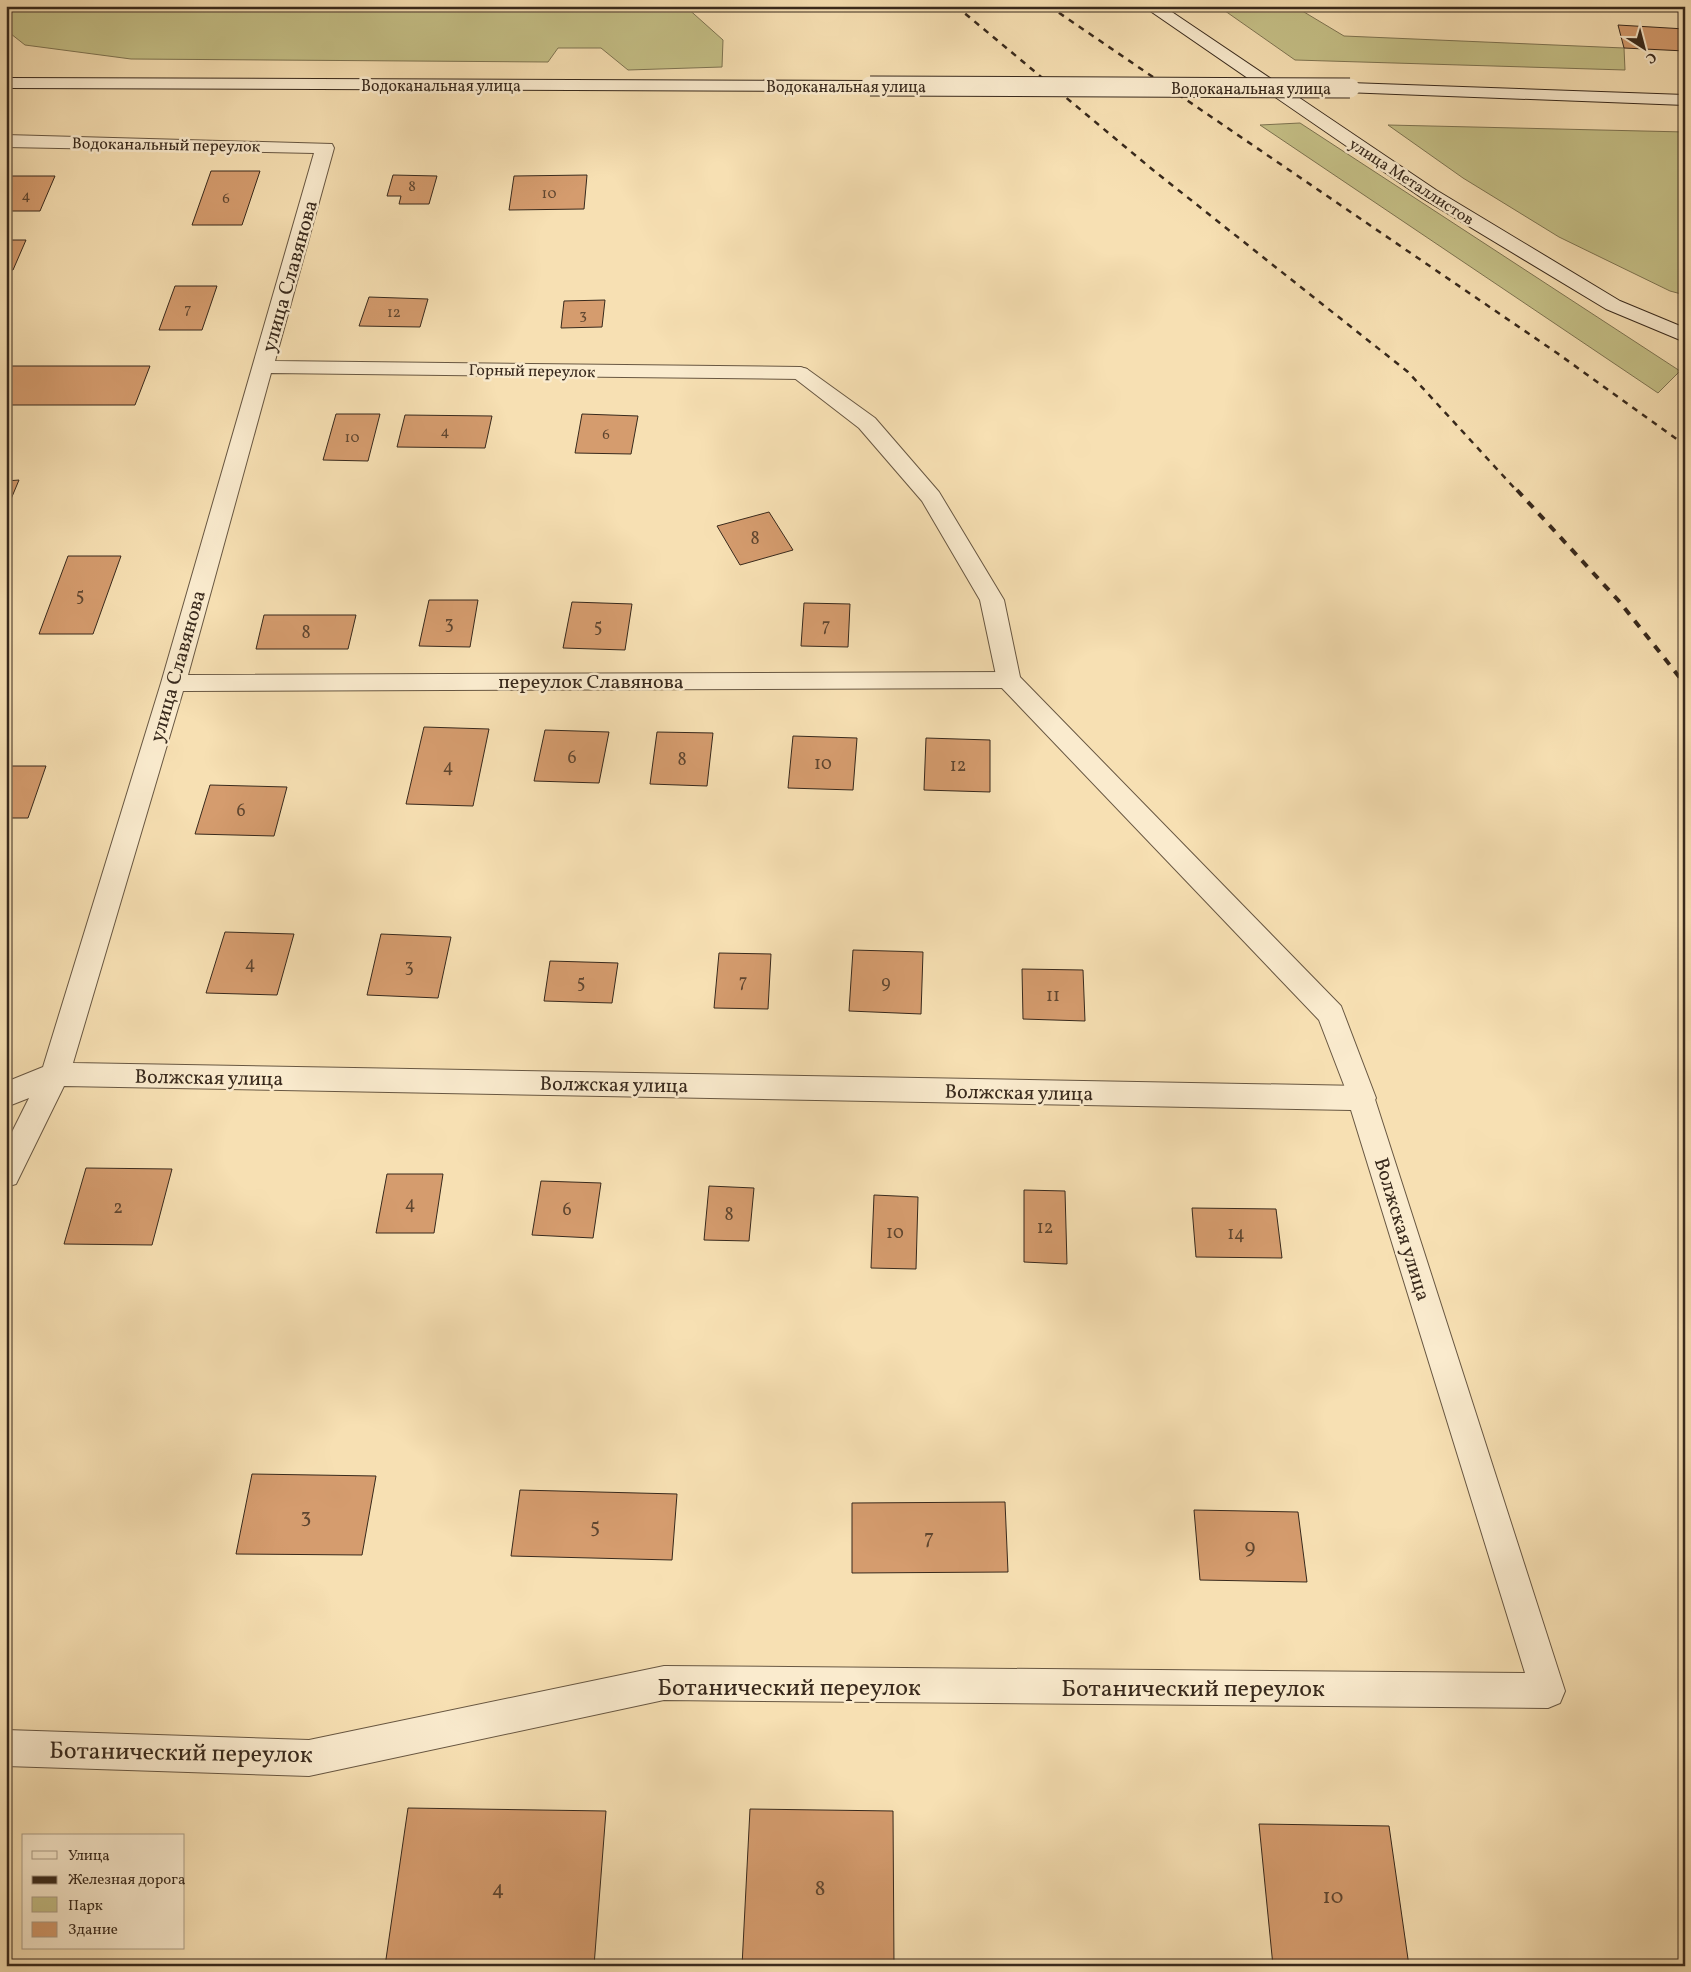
<svg xmlns="http://www.w3.org/2000/svg" width="1691" height="1972" font-family="Vollkorn,serif">
<style>
.green{fill:#c5c087;stroke:#7e7452}
.building{fill:#d59c6e;stroke:#38291c}
.lines{fill:none;stroke-linecap:round;stroke-linejoin:round}
.service-casing{stroke:#685742;stroke-width:2}
.minor-casing{stroke:#685742;stroke-width:2}
.secondary-casing{stroke:#38291c;stroke-width:2}
.service{fill:#faebce;fill-rule:evenodd}
.minor{fill:#faebce;fill-rule:evenodd}
.secondary{fill:#faebce;fill-rule:evenodd}
.rail-far1{stroke:#38291c;stroke-width:2.5;stroke-dasharray:6 6;stroke-linecap:butt}
.rail{stroke:#38291c;stroke-width:4;stroke-dasharray:8 8;stroke-linecap:butt}
.secondary-bridge-casing{stroke:#38291c;stroke-width:21;stroke-linecap:butt}
.secondary-bridge{stroke:#faebce;stroke-width:19}
.labels{text-anchor:middle;stroke-width:5;stroke-linejoin:round;paint-order:stroke}
.far-number-label{font-size:15px;fill:#5f4630}
.far-street-label{font-size:16px;fill:#38291c;stroke:#faebce}
.number-label{font-size:18px;fill:#5f4630}
.street-label{font-size:20px;fill:#38291c;stroke:#faebce}
.near-number-label{font-size:21px;fill:#5f4630}
.near-street-label{font-size:24px;fill:#38291c;stroke:#faebce}
</style>
<rect width="100%" height="100%" fill="#f7e0b3"/>
<filter id="stains"><feTurbulence type="fractalNoise" baseFrequency=".004" numOctaves="4"/><feColorMatrix values="0 0 0 0 .2 0 0 0 0 .09 0 0 0 0 .02 0 0 0 .5 -.17"/></filter>
<radialGradient id="worn" r=".72"><stop offset=".6" stop-color="#630" stop-opacity="0"/><stop offset="1" stop-color="#630" stop-opacity=".3"/></radialGradient>
<!-- green -->
<g class="green">
<polygon points="119,6 149,11 234,9 238,6 685,6 723,40 722,67 628,70 601,48 558,48 548,62 131,59 25,45 6,30 6,7"/>
<polygon points="1218,6 1294,6 1344,36 1624,48 1625,70 1295,60"/>
<polygon points="1300,123 1680,371 1658,393 1260,125"/>
<polygon points="1388,125 1685,132 1685,295 1670,291 1559,237 1463,178"/>
</g>
<!-- building -->
<g class="building">
<polygon points="1618,25 1685,29 1685,51 1624,48"/>
<polygon points="211,171 260,171 242,225 192,225"/>
<polygon points="393,175 437,176 429,204 399,204 401,196 387,196"/>
<polygon points="587,175 584,209 509,210 514,176"/>
<polygon points="8,176 55,176 40,211 6,211 6,180"/>
<polygon points="6,240 26,240 13,270 6,270"/>
<polygon points="175,286 217,286 202,330 159,330"/>
<polygon points="369,297 428,299 420,327 359,326"/>
<polygon points="605,300 602,327 561,328 564,301"/>
<polygon points="6,366 150,366 135,405 6,405"/>
<polygon points="336,414 380,414 368,461 323,460"/>
<polygon points="582,414 638,416 631,454 575,453"/>
<polygon points="405,415 492,416 485,448 397,447"/>
<polygon points="19,480 6,511 6,481"/>
<polygon points="769,512 793,550 740,565 717,526"/>
<polygon points="68,556 121,556 93,634 39,634"/>
<polygon points="429,600 478,600 470,647 419,646"/>
<polygon points="572,602 632,604 625,650 563,648"/>
<polygon points="804,603 850,604 848,647 801,646"/>
<polygon points="264,615 356,615 348,649 256,649"/>
<polygon points="424,727 489,729 473,806 406,804"/>
<polygon points="545,730 609,732 599,783 534,781"/>
<polygon points="657,732 713,733 707,786 650,784"/>
<polygon points="793,736 857,738 853,790 788,788"/>
<polygon points="926,738 990,740 990,792 924,790"/>
<polygon points="6,766 46,766 28,818 6,818"/>
<polygon points="210,785 287,787 274,836 195,834"/>
<polygon points="225,932 294,934 277,995 206,993"/>
<polygon points="381,934 451,937 438,998 367,995"/>
<polygon points="853,950 923,952 921,1014 849,1011"/>
<polygon points="719,953 771,954 768,1009 714,1008"/>
<polygon points="550,961 618,963 612,1003 544,1001"/>
<polygon points="1022,969 1083,970 1085,1021 1023,1019"/>
<polygon points="86,1168 172,1169 152,1245 64,1244"/>
<polygon points="387,1174 443,1174 434,1233 376,1233"/>
<polygon points="541,1181 601,1183 593,1238 532,1235"/>
<polygon points="709,1186 754,1188 749,1241 704,1240"/>
<polygon points="1024,1190 1065,1191 1067,1264 1024,1262"/>
<polygon points="874,1195 918,1197 916,1269 871,1268"/>
<polygon points="1192,1208 1276,1209 1282,1258 1196,1257"/>
<polygon points="252,1474 376,1476 362,1555 236,1554"/>
<polygon points="520,1490 677,1494 672,1560 511,1556"/>
<polygon points="1005,1502 1008,1572 852,1573 852,1503"/>
<polygon points="1194,1510 1298,1512 1307,1582 1200,1580"/>
<polygon points="408,1808 606,1811 594,1966 385,1966"/>
<polygon points="750,1809 893,1811 894,1966 742,1966"/>
<polygon points="1259,1824 1389,1826 1409,1966 1273,1966"/>
</g>
<g class="lines">
<!-- service casing -->
<g class="service-casing">
<polygon id="service" points="800,367 807,369 875,418 939,492 1004,600 1020,677 1341,1006 1376,1098 1372,1106 1362,1110 1352,1106 1319,1020 1000,686 997,680 980,600 922,501 859,428 793,377 790,373 793,369"/>
</g>
<!-- minor casing -->
<g class="minor-casing">
<polygon id="minor" points="6,135 332,144 334,148 275,361 800,367 807,369 810,373 807,377 800,379 271,373 188,675 1009,672 1018,674 1021,680 1018,686 1009,688 183,691 73,1063 1362,1086 1372,1090 1565,1691 1560,1703 1548,1708 664,1700 309,1776 6,1766 6,1730 309,1740 664,1666 1525,1673 1351,1110 64,1086 16,1184 6,1187 6,1144 29,1098 6,1107 6,1082 43,1067 161,683 314,153 6,147"/>
</g>
<!-- secondary casing -->
<g class="secondary-casing">
<g id="secondary">
<polygon points="1143,6 1163,6 1436,190 1620,301 1685,328 1685,342 1606,309 1422,198"/>
<polygon points="6,78 870,81 876,82 879,86 876,90 870,91 6,88"/>
<polygon points="1350,83 1685,95 1685,105 1344,92 1341,88 1344,84"/>
</g>
</g>
<!-- service -->
<use href="#service" class="service"/>
<!-- minor -->
<use href="#minor" class="minor"/>
<!-- secondary -->
<use href="#secondary" class="secondary"/>
<!-- rail-far1 -->
<g class="rail-far1">
<polyline points="956,6 1153,170 1408,372 1518,492"/>
<polyline points="1049,6 1557,353 1685,445"/>
</g>
<!-- rail -->
<polyline class="rail" points="1517,490 1618,600 1685,684"/>
<!-- secondary-bridge casing -->
<g class="secondary-bridge-casing">
<polyline id="secondary-bridge" points="870,86 1350,88"/>
</g>
<!-- secondary-bridge -->
<use href="#secondary-bridge" class="secondary-bridge"/>
</g>
<g class="labels">
<!-- far-number labels -->
<g class="far-number-label">
<text x="412" y="191">8</text>
<text x="549" y="198">10</text>
<text x="26" y="200">4</text>
<text x="226" y="203">6</text>
<text x="188" y="313">7</text>
<text x="394" y="317">12</text>
<text x="583" y="319">3</text>
<text x="445" y="436">4</text>
<text x="606" y="439">6</text>
<text x="352" y="442">10</text>
</g>
<!-- far-street labels -->
<g class="far-street-label">
<text x="441" y="91">Водоканальная улица</text>
<text x="846" y="92">Водоканальная улица</text>
<text x="1251" y="94">Водоканальная улица</text>
<text transform="translate(166 144) rotate(1)" y="6">Водоканальный переулок</text>
<text transform="translate(1412 181) rotate(33)" y="6">улица Металлистов</text>
<text transform="translate(532 370) rotate(1)" y="6">Горный переулок</text>
</g>
<!-- number labels -->
<g class="number-label">
<text x="755" y="544">8</text>
<text x="80" y="601">5</text>
<text x="449" y="629">3</text>
<text x="826" y="631">7</text>
<text x="598" y="632">5</text>
<text x="306" y="638">8</text>
<text x="572" y="763">6</text>
<text x="682" y="765">8</text>
<text x="823" y="769">10</text>
<text x="958" y="771">12</text>
<text x="448" y="772">4</text>
<text x="241" y="816">6</text>
<text x="250" y="969">4</text>
<text x="409" y="972">3</text>
<text x="743" y="987">7</text>
<text x="581" y="988">5</text>
<text x="886" y="988">9</text>
<text x="1053" y="1001">11</text>
<text x="410" y="1209">4</text>
<text x="118" y="1213">2</text>
<text x="567" y="1215">6</text>
<text x="729" y="1220">8</text>
<text x="1045" y="1233">12</text>
<text x="895" y="1238">10</text>
<text x="1236" y="1239">14</text>
</g>
<!-- street labels -->
<g class="street-label">
<text transform="translate(289 276) rotate(-74)" y="7">улица Славянова</text>
<text transform="translate(177 666) rotate(-74)" y="7">улица Славянова</text>
<text x="591" y="688">переулок Славянова</text>
<text transform="translate(209 1077) rotate(1)" y="7">Волжская улица</text>
<text transform="translate(614 1084) rotate(1)" y="7">Волжская улица</text>
<text transform="translate(1019 1092) rotate(1)" y="7">Волжская улица</text>
<text transform="translate(1403 1229) rotate(73)" y="7">Волжская улица</text>
</g>
<!-- near-number labels -->
<g class="near-number-label">
<text x="306" y="1522">3</text>
<text x="595" y="1532">5</text>
<text x="929" y="1544">7</text>
<text x="1250" y="1553">9</text>
<text x="498" y="1895">4</text>
<text x="820" y="1895">8</text>
<text x="1333" y="1903">10</text>
</g>
<!-- near-street labels -->
<g class="near-street-label">
<text x="789" y="1695">Ботанический переулок</text>
<text x="1193" y="1696">Ботанический переулок</text>
<text transform="translate(181 1752) rotate(1)" y="8">Ботанический переулок</text>
</g>
</g>
<!-- margin -->
<rect width="1691" height="1972" fill="none" stroke="#f7e0b3" stroke-width="25"/>
<rect x="8" y="8" width="1676" height="1957" fill="none" stroke="#38291c" stroke-width="2.5"/>
<rect x="12" y="12" width="1666" height="1947" fill="none" stroke="#38291c"/>
<!-- legend -->
<rect x="22" y="1834" width="162" height="115" fill="#faebce" stroke="#ac9d87"/>
<rect x="32" y="1851" width="25" height="8" fill="#faebce" stroke="#ac9d87"/>
<text x="68" y="1860" font-size="15" fill="#38291c">Улица</text>
<rect x="32" y="1876" width="25" height="8" fill="#38291c" stroke="#ac9d87"/>
<text x="68" y="1884" font-size="15" fill="#38291c">Железная дорога</text>
<rect x="32" y="1897" width="25" height="15" fill="#c5c087" stroke="#ac9d87"/>
<text x="68" y="1910" font-size="15" fill="#38291c">Парк</text>
<rect x="32" y="1922" width="25" height="15" fill="#d59c6e" stroke="#ac9d87"/>
<text x="68" y="1934" font-size="15" fill="#38291c">Здание</text>
<!-- north arrow -->
<g transform="translate(1644 48) rotate(144)" stroke="#faebce" stroke-width="4" paint-order="stroke">
<path d="M0-4L9 19L0 12L-9 19Z" fill="#38291c"/>
<text y="-8" font-size="14" font-weight="bold" text-anchor="middle" fill="#38291c">С</text>
</g>
<rect width="100%" height="100%" filter="url(#stains)"/>
<rect width="100%" height="100%" fill="url(#worn)"/>
</svg>
